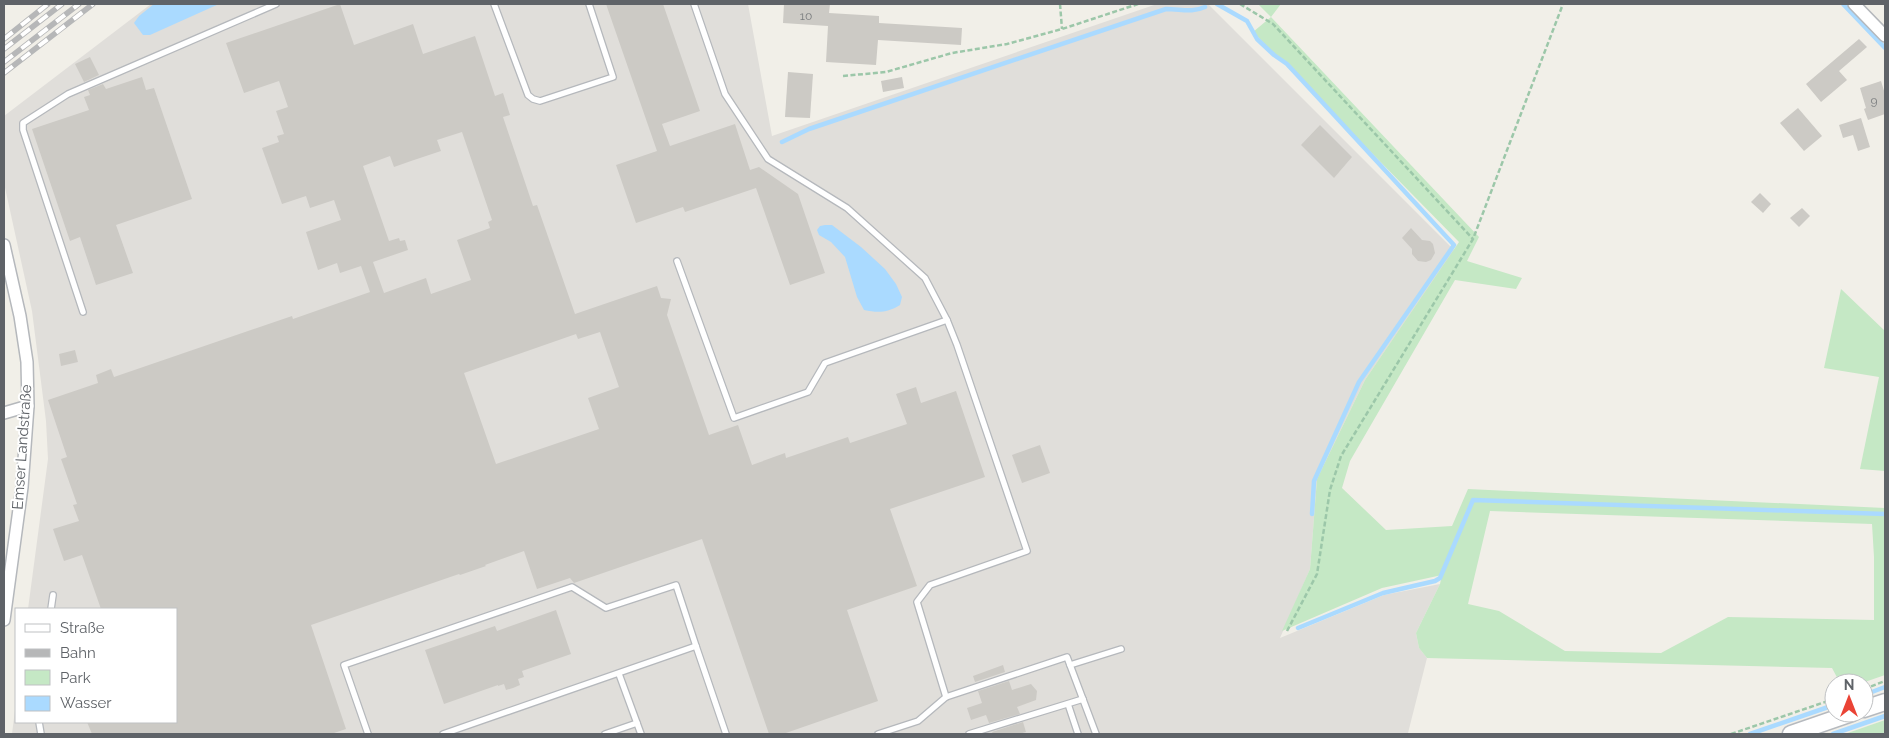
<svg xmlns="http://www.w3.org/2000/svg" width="1889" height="738" font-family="Raleway,sans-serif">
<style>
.industrial{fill:#e0deda}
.green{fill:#c5e8c5;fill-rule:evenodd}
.water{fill:#aadaff}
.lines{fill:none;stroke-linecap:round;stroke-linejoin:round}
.stream{stroke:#aadaff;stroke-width:4.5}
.building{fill:#cccac5;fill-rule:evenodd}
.lane-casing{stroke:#b5b8bc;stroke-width:8}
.street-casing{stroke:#b5b8bc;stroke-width:14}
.secondary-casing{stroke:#b6babf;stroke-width:19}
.path{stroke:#9cc7a9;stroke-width:2.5;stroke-dasharray:5 2.5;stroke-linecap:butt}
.lane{stroke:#fff;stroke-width:5.5}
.street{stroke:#fff;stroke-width:11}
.secondary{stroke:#fff;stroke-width:16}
.rail-casing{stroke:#b6b7b8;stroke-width:5.5}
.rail{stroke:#fff;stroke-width:4;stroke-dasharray:11;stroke-linecap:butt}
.labels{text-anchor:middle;stroke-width:4;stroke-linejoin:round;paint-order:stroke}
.number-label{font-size:12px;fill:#7a7d7f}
.street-label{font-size:15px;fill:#5f6368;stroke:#fff}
</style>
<rect width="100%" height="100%" fill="#f1efe8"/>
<!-- industrial -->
<polygon class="industrial" points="151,4 748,4 772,136 1157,4 1208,4 1454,250 1365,380 1317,479 1310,569 1280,638 1384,595 1440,584 1416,633 1419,648 1427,658 1408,733 1414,734 12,734 16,702 16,722 176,722 176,609 28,609 48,459 46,421 32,311 4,183 4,116"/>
<!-- green -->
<g class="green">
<path d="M1258 4H1281L1271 17 1479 237 1467 261 1522 278 1516 289 1455 280 1350 461 1342 488 1386 530 1452 526 1468 489 1885 508V675L1862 683H1840L1832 668 1427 658 1419 648 1416 633 1440 584 1442 575 1382 588 1282 631 1310 569 1317 479 1365 380 1459 242 1253 32 1271 17ZM1490 511 1872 524 1874 557V620L1728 617 1661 653 1565 651 1499 611 1468 604Z"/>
<polygon points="1841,289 1885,331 1885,471 1860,469 1879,377 1824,368"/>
<polygon points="1885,720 1885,734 1845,734"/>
</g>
<!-- water -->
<g class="water">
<polygon points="154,4 219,4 150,35 143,35 134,23 139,16"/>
<path d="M825 225H832L861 247 885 269 896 284 902 297 900 305C887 313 878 313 864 310L857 297 845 257 831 242 819 235 817 230 820 226Z"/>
</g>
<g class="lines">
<!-- stream -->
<g class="stream">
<polyline points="1217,4 1247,21 1257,39 1274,55 1287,64 1454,245 1359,382 1314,481 1312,514"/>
<polyline points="1843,4 1885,48"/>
<path d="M782 142 809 129 1166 9C1181 9 1192 13 1205 7"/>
<polyline points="1298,628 1383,593 1435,581 1440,578 1473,500 1885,514"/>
<polyline points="1864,695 1885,687"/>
<polyline points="1750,734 1834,705"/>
<polyline points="1833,734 1885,716"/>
</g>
</g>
<!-- building -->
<g class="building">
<path d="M340 4 354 45 413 24 423 54 475 36 495 96 503 93 510 115 503 117 533 206 537 205 575 314 657 286 661 298 671 299 667 315 709 435 738 425 752 465 785 453 786 458 848 437 850 443 907 424 896 394 916 387 921 403 956 391 985 477 890 509 917 586 847 610 878 701 783 734H769L702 539 574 583 570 578 537 589 524 551 485 565 486 566 460 575 459 574 311 625 346 729 331 734H92L87 722H176V609H101L82 555 64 561 53 529 79 521 73 505 77 504 61 459 67 457 48 400 98 383 96 375 111 369 114 377 292 316 293 319 370 292 361 266 340 273 337 263 318 270 306 232 341 220 334 200 310 208 306 196 282 204 262 148 279 142 277 136 284 134 276 111 288 107 279 81 244 93 226 43ZM462 132 492 220 488 222 490 228 457 240 471 280 431 294 426 278 384 293 373 262 408 250 405 240 400 241 399 238 389 241 363 166 390 156 394 167 411 161 441 151 437 140ZM600 332 619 387 588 398 599 429 496 464 464 373 576 334 578 339Z"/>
<polygon points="606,4 663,4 700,111 662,124 670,146 735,124 750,170 759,167 798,194 825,273 790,285 756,188 685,212 683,207 636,223 616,165 657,151"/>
<polygon points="784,4 830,4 829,13 879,16 879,23 962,28 961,45 878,40 876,65 826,62 828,26 783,23"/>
<polygon points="1859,39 1867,47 1839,71 1847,80 1821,102 1806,84"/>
<polygon points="90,57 99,75 84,82 75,64"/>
<polygon points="788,72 813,74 810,118 785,117"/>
<polygon points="142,77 146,90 154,88 192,199 116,225 133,273 96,285 80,237 70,241 32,129 89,110 84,97 90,95 88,90 103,84 106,89"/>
<polygon points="902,77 904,88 883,92 881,81"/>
<polygon points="1881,81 1885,94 1885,114 1868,120 1864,109 1866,108 1860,88"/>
<polygon points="1798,108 1822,136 1804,151 1780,123"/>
<polygon points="1861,118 1870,147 1858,151 1853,135 1843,138 1839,125"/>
<polygon points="1320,125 1352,157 1334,178 1301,145"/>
<polygon points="1760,193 1771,204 1763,213 1751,202"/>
<polygon points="1802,208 1810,216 1799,227 1790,218"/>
<polygon points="1411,228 1422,240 1430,241 1433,244 1435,253 1431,260 1426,262 1418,261 1412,254 1412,249 1402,238"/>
<polygon points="75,350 78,362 61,366 59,354"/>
<polygon points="1040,445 1050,473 1022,483 1012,455"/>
<polygon points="556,610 571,654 522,671 524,677 518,679 520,685 513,688 506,690 504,684 498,686 498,685 444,704 425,650 495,626 497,631"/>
<polygon points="1003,665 1005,672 975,682 973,676"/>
<polygon points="1009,681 1012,690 1031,684 1037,691 1036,700 1017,707 1020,714 989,723 986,715 971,720 967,708 982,703 978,691"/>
<polygon points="1023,722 1026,732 1019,734 993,734 992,732"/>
</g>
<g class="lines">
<!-- lane casing -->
<g class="lane-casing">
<g id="lane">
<polyline points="494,4 528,95 533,99 540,101 613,77 589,4"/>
<polyline points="694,4 725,94 768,159 847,208 925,278 947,320 957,345 1027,551 930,585 917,602 946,697"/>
<polyline points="677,261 734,418 808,392 825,363 947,320"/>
<polyline points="83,312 23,130 23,123 68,94 276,4"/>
<polyline points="51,609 53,595"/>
<polyline points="1070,665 1121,649"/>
<polyline points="619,674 641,734"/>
<polyline points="1068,704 1078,734"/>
<polyline points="39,722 41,734"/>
<polyline points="368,734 344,665 572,587 606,608 676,585 696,646"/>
<polyline points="443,734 696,646 726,734"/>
<polyline points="605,734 637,723"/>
<polyline points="878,734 918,721 946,697 1067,657 1096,734"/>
<polyline points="969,734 1083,699"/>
</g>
</g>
<!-- street casing -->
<g class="street-casing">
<g id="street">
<polyline points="1854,4 1885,36"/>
<polyline points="4,245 20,316 27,362 28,406 22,487 4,620"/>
<polyline points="4,413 28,406"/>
</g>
</g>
<!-- secondary casing -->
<g class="secondary-casing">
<g id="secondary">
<polyline points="1864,709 1885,702"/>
<polyline points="1791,734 1852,713"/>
</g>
</g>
<!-- path -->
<g class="path">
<polyline points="1060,4 1062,29"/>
<polyline points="1240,4 1273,24 1473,239"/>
<polyline points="843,76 886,72 952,53 1007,44 1062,29 1138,4"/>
<polyline points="1287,631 1317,574 1330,490 1341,456 1473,239 1563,4"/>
<polyline points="1864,689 1885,681"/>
<polyline points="1731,734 1834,699"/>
</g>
<!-- lane -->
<use href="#lane" class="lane"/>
<!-- street -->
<use href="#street" class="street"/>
<!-- secondary -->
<use href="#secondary" class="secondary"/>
<!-- rail casing -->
<g class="rail-casing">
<g id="rail">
<polyline points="4,39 48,4"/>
<polyline points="4,49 62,4"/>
<polyline points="4,62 79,4"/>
<polyline points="4,73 93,4"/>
</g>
</g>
<!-- rail -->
<use href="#rail" class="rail"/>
</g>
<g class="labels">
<!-- number labels -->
<g class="number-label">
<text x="806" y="20">10</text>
<text x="1874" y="105">9</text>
</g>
<!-- street labels -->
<g class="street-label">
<text transform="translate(22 447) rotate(-86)" y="5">Emser Landstraße</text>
</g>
</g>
<!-- border -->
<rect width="1889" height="738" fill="none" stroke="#5f6368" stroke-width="10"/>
<!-- legend -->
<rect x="15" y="608" width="162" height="115" fill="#ffffff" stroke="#bfc1c3"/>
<rect x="25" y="624" width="25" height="8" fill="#ffffff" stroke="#bfc1c3"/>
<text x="60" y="633" font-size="15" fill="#5f6368">Straße</text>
<rect x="25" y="649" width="25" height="8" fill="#b6b7b8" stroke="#bfc1c3"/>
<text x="60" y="658" font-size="15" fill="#5f6368">Bahn</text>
<rect x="25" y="670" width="25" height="15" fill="#c5e8c5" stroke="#bfc1c3"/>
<text x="60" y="683" font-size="15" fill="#5f6368">Park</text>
<rect x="25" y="696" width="25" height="15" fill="#aadaff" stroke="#bfc1c3"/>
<text x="60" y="708" font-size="15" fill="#5f6368">Wasser</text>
<!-- north arrow -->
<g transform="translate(1849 698)"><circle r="24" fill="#ffffff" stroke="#bfc1c3"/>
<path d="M0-4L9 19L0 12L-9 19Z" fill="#ea4335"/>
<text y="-8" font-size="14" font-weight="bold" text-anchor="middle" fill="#5f6368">N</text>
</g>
</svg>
